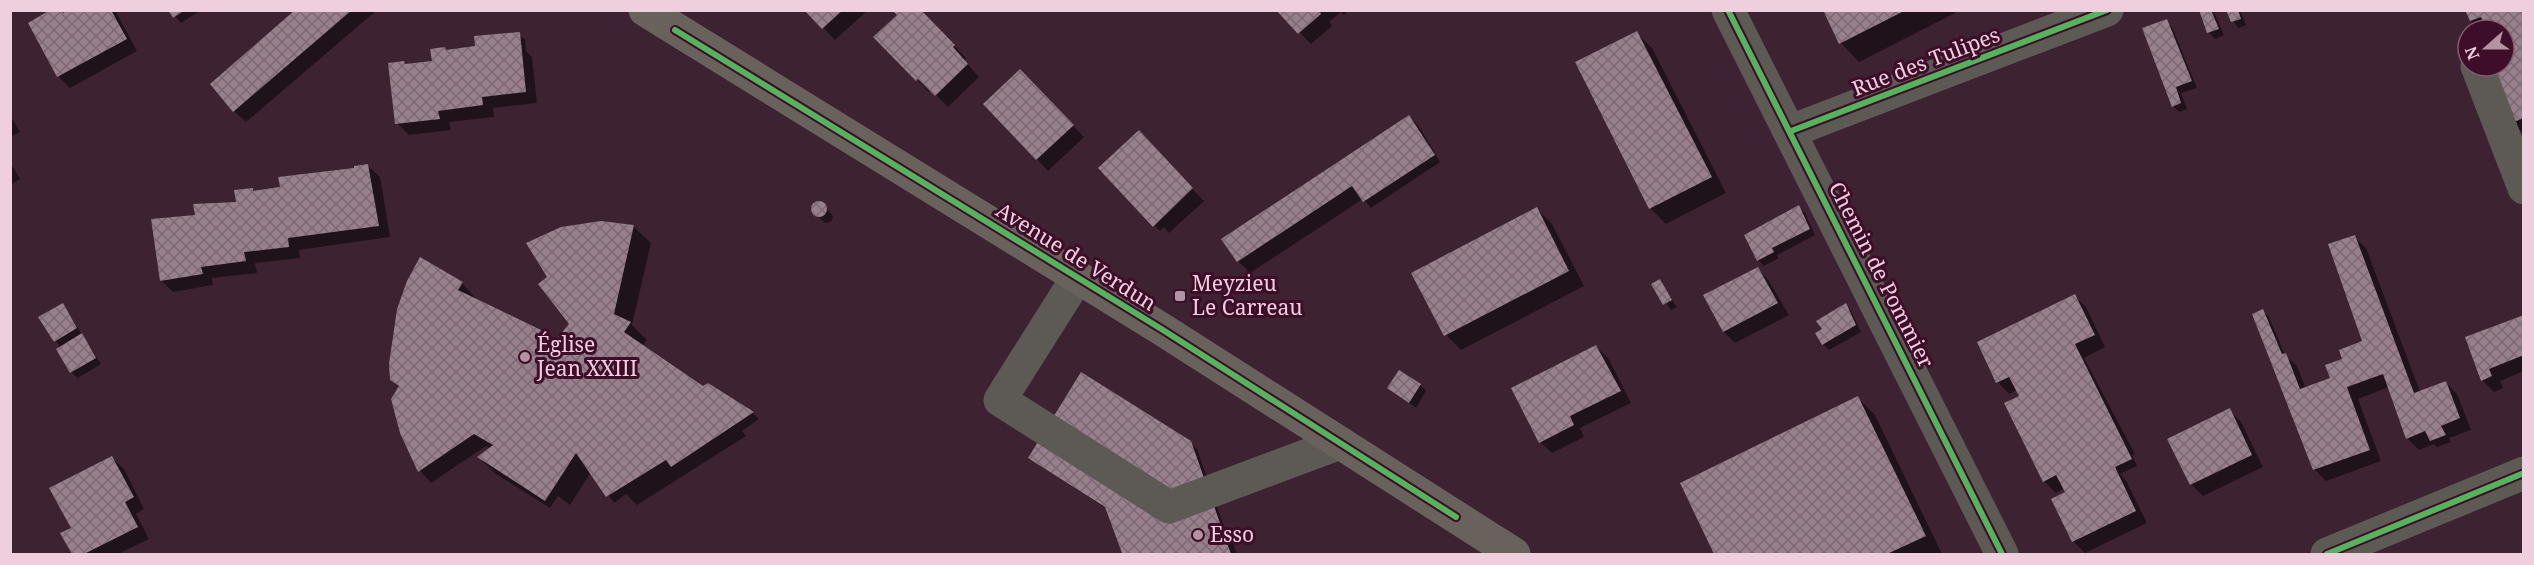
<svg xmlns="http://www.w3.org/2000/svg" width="2534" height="565" font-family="'Noto Serif',serif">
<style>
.shadow{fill:#0007}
.building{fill:url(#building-cross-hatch)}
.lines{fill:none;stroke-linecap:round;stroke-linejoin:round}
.minor{stroke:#5d5955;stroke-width:33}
.major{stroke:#68615c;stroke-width:33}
.cycleway-casing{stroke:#3d0d29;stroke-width:10}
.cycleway{stroke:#56b35d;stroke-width:6}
.poi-dot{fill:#b193a2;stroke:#3d0d29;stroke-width:2}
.labels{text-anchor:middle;stroke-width:6;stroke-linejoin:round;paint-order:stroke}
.street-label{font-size:21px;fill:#efcfde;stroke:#3d0d29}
.poi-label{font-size:21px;fill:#efcfde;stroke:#3d0d29;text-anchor:start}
</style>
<defs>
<pattern id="building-cross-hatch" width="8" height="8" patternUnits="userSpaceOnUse" patternTransform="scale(1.5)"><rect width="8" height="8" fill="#977f8c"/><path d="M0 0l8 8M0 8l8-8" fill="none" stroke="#7b6872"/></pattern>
</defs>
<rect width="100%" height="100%" fill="#3d2332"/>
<!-- shadow -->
<g class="shadow">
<polygon points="61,10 65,14 72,10 115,10 137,51 70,88 58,76"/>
<polygon points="170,10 201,10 181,23"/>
<polygon points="298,10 377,10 246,122 234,111"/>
<polygon points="806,10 868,10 835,40"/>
<polygon points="919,10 966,58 964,60 979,77 948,107 931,90 929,92 875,37"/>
<polygon points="1278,10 1349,10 1344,15 1341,12 1329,22 1332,26 1311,44"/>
<polygon points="1824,10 1961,10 1859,62 1841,43"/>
<polygon points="2200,10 2213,10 2224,35 2215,39 2209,32"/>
<polygon points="2227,10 2240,10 2246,25 2238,28"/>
<polygon points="2467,10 2524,10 2524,134 2512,122 2504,66 2504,30 2480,30 2471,21"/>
<polygon points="2166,21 2172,27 2197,88 2181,93 2187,109 2179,112 2173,106"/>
<polygon points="1636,33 1652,48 1726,193 1666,224 1651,209 1577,63"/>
<polygon points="519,34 525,40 526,51 532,57 537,103 493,108 494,117 449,122 451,130 409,135 397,123 407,66 431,62 444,48 448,52 477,47"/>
<polygon points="1020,71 1084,137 1048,171 1037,159"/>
<polygon points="10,115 20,132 10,137"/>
<polygon points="1409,116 1420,128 1440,162 1371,208 1363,199 1250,273 1238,261 1223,240"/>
<polygon points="1150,144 1204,201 1169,233 1164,227 1160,231 1100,168"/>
<polygon points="368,166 380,177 390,237 299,250 300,258 255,263 257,273 212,278 213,285 173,292 161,280 196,216 238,204 252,190 255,192 279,189"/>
<polygon points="13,167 20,179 10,185 10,168"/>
<polygon points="822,203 833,216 831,222 825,223 813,212 816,204"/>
<polygon points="1799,207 1805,213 1815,235 1777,255 1779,258 1764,266 1758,260"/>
<polygon points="1537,209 1552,224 1584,286 1461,350 1446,335"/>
<polygon points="633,226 651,243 632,325 647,340 642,347 703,388 708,385 753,413 759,419 742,431 746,436 637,505 626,494 614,503 591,472 570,505 558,496 550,508 496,474 479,458 491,449 486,446 431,483 420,471 402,433 400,388 392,380 462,283 478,301 540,332 555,347"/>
<polygon points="2354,237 2366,248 2420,392 2446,383 2457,394 2471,430 2449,438 2451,442 2437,447 2434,444 2419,450 2407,438 2389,387 2358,399 2381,461 2326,481 2314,469 2263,311 2269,317 2285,355 2297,366 2306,389 2331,379 2344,359 2364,342"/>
<polygon points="1758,269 1769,281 1789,315 1735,343 1724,332"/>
<polygon points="1659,281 1677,307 1671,310 1653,285"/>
<polygon points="2075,296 2086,307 2105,347 2084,358 2135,454 2132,455 2137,466 2120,474 2126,481 2147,523 2085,553 2073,541 2067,493 2065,488 2056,493 2044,481 2021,397 2017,390 2009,394 1998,382 1979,343"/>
<polygon points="63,305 101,364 78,378 71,372 61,348 40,318"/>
<polygon points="1845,305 1851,311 1861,332 1829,350 1823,344"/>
<polygon points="2524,317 2524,371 2500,381 2503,388 2494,392 2482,380 2467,338"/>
<polygon points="1596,347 1608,358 1631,403 1580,428 1584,437 1552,453 1540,442"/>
<polygon points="1420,385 1426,391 1416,408 1389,388"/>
<polygon points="1858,398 1875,415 1942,554 1716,554 1682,484"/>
<polygon points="2229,410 2241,422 2263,467 2203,496 2191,484"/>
<polygon points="1190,442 1197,449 1224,527 1229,532 1237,554 1126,554 1108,510 1030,458"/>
<polygon points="112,458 124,469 144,509 136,514 149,539 118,554 74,554 62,534 73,529"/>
</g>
<!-- building -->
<g class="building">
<polygon points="50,10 62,10 63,13 68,10 111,10 127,39 57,77 28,23"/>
<polygon points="168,10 185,10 173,18"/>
<polygon points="295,10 352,10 233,112 210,84"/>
<polygon points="804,10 843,10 822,29"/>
<polygon points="892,10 921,10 955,45 953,47 968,64 935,96 918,79 916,81 873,37 897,15"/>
<polygon points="1276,10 1319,10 1321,14 1298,34"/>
<polygon points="1823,10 1906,10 1839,44"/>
<polygon points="2199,10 2211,10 2219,29 2207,33"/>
<polygon points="2226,10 2238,10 2241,19 2231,22"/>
<polygon points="2465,10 2524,10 2524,118 2511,123 2488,66 2504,66 2504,30 2487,30 2481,17 2470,21"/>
<polygon points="2167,19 2192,81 2176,87 2181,103 2172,107 2142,28"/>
<polygon points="1637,31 1712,177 1649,209 1575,62"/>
<polygon points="520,32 526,92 482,97 483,105 438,111 440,119 395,124 388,63 404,61 405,64 432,61 430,49 445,47 446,50 475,46 474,36"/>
<polygon points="1020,69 1074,125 1036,160 983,104"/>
<polygon points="1409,115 1435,155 1363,202 1352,186 1237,262 1221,239"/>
<polygon points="1139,130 1193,188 1153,227 1098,168"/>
<polygon points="368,164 379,226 288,238 289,247 244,252 246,261 201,267 203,274 160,281 151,219 195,215 193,204 236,202 234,190 253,188 253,191 280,187 278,177 354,168 354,166"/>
<circle cx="819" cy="209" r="8"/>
<polygon points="1799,205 1810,229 1772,248 1774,252 1757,261 1744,235"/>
<polygon points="1537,207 1569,271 1444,336 1411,273"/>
<polygon points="601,221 634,225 614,314 631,322 624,332 703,386 708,383 754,412 671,467 666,460 606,497 576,453 545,501 477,457 493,445 474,434 418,472 400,433 391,399 399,386 390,380 389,364 397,309 407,281 420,257 463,282 458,290 541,330 536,338 552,349 555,341 569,324 538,284 547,277 526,243 561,227"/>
<polygon points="2355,235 2414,393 2446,381 2460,418 2441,426 2446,435 2430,441 2425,431 2406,439 2383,374 2347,387 2370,450 2313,470 2252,314 2263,309 2282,354 2286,353 2300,389 2330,378 2325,365 2342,359 2339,350 2362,341 2328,244"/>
<polygon points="1758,267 1778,303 1723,332 1703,295"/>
<polygon points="1660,279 1672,300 1663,305 1651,284"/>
<polygon points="2075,294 2095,335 2075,344 2132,459 2115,467 2136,511 2072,542 2051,499 2065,492 2056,475 2043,482 2004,403 2019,396 2009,377 1996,383 1977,342"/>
<polygon points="63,303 77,328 54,342 38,317"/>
<polygon points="1846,303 1856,325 1822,345 1815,333 1822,329 1816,321"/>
<polygon points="2524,315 2524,355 2489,369 2492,376 2481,381 2465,337"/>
<polygon points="82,333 96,358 70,373 56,349"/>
<polygon points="1596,345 1621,391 1570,416 1574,425 1539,443 1511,388"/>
<polygon points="1399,370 1421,384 1409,403 1387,388"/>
<polygon points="1081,372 1191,441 1231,554 1122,553 1105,507 1028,458"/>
<polygon points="1858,396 1926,536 1887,554 1714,554 1680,483"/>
<polygon points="2230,408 2252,455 2190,485 2167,439"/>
<polygon points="112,456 134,497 125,502 138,527 84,554 72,554 60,533 71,528 49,488"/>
</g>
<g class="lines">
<!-- minor -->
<g class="minor">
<polyline points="1728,10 2002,554"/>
<polyline points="2477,66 2524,188"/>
<polyline points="1791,131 2107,10"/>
<polyline points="1077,278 1000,400 1169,507 1340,443"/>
<polyline points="2327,554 2524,473"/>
</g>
<!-- major -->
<polyline class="major" points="645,10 1163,330 1514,554"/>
<!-- cycleway casing -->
<g class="cycleway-casing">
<g id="cycleway">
<polyline points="1728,10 2002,554"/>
<polyline points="675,30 1163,330 1456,517"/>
<polyline points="1791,131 2107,10"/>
<polyline points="2327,554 2524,473"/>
</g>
</g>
<!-- cycleway -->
<use href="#cycleway" class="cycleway"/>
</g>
<!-- markers -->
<g class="poi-dot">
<rect x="1174" y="290" width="12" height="12" rx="3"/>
<circle cx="525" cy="357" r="6"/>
<circle cx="1198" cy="535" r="6"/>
</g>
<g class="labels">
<!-- street labels -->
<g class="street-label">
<text transform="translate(1926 62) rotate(-21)" y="7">Rue des Tulipes</text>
<text transform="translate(1076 257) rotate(32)" y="7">Avenue de Verdun</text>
<text transform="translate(1881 275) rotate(63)" y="7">Chemin de Pommier</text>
</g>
<!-- poi labels -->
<g class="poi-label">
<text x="1192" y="291">Meyzieu<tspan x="1192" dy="24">Le Carreau</tspan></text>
<text x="537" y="352">Église<tspan x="537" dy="24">Jean XXIII</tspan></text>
<text x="1210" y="542">Esso</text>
</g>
</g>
<!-- border -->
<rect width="2534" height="565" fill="none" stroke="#efcfde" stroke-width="24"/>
<!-- north arrow -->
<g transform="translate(2486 48) rotate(249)"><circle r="28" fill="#3d0d29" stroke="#845b71" stroke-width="1.5"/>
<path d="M0-4.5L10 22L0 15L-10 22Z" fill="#b193a2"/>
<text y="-9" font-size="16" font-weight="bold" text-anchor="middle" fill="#efcfde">N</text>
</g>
</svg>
